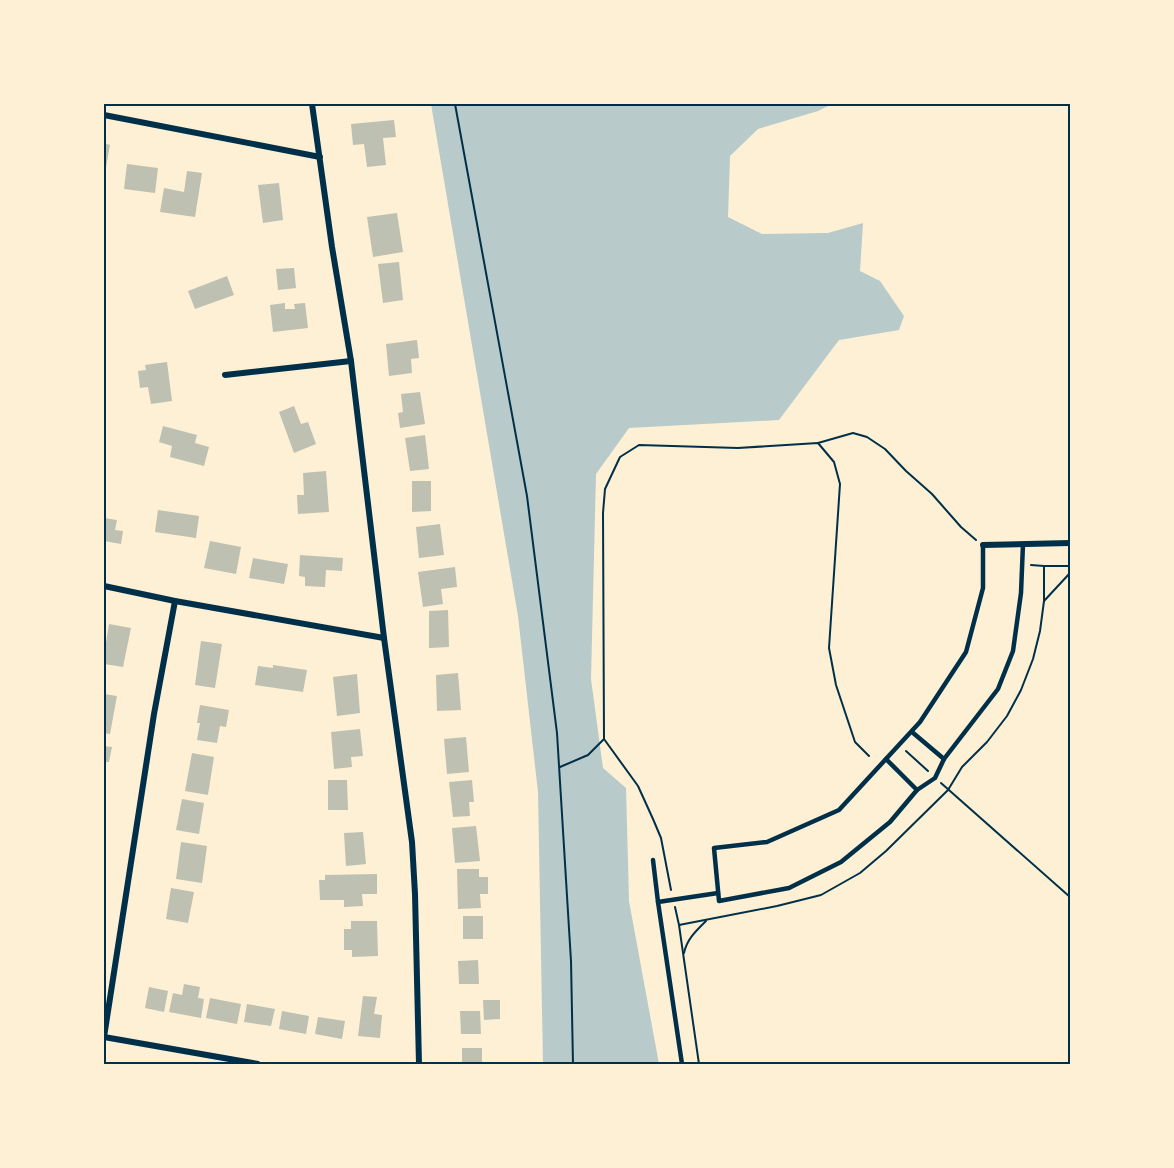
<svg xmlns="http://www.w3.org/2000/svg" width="1174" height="1168" font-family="Raleway,sans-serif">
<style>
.green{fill:#b9caca}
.building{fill:#bec0b2}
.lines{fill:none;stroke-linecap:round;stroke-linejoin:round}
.path{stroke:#003049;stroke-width:2}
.service{stroke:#003049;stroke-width:4.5}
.minor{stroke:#003049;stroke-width:6}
.neatline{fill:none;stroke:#003049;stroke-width:2}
</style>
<rect width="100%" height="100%" fill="#fdf0d5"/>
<!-- green -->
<polygon class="green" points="431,104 832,104 818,111 758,129 730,156 728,217 762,234 828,233 863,223 860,271 880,281 904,316 899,330 839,340 779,420 629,428 596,474 591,679 603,768 626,788 629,901 659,1064 543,1064 538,792 518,616"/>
<!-- building -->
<g class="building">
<polygon points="394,120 396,137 383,138 386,165 367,167 364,144 353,145 351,124"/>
<polygon points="104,143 110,145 105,173 104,173"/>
<polygon points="127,164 158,168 155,193 124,189"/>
<polygon points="187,171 202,173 195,217 160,212 164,188 184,192"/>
<polygon points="279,183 283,220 263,223 258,185"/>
<polygon points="397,213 403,252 373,257 367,217"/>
<polygon points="399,262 403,300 383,303 378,264"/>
<polygon points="294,268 296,288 278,290 276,269"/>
<polygon points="227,276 234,295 195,309 188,291"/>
<polygon points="285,303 285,309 295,309 294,304 305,303 308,328 273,332 270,305"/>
<polygon points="417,340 419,358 411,359 412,373 389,376 386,344"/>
<polygon points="167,362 172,401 151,404 148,387 140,388 138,371 146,370 145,365"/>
<polygon points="420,392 425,424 400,428 398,413 403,412 401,394"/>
<polygon points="294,406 301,424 308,422 316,444 294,453 279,412"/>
<polygon points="163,426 197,435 195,443 209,447 204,466 170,457 172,446 159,442"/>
<polygon points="425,435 429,469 410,471 405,438"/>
<polygon points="326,471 329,512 298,514 297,495 304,495 303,473"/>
<polygon points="412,481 431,481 431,511 412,512"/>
<polygon points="158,510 199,516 196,538 155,532"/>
<polygon points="104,518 117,520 115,530 123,531 121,544 104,541"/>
<polygon points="440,524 444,555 419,558 416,527"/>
<polygon points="210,541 241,547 236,574 204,568"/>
<polygon points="300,555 343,558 342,571 326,570 325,587 305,586 305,577 299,576"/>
<polygon points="253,558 288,564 284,584 249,578"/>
<polygon points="455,567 457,587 441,589 443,604 423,607 418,572"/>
<polygon points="448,610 449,647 429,648 429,611"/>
<polygon points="109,624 131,628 123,667 104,664 104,655"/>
<polygon points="201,641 222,644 215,688 195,685"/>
<polygon points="273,665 307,670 303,692 255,685 258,666 273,668"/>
<polygon points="458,673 461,710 437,711 436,675"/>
<polygon points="357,674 360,713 337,716 333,677"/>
<polygon points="104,694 117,696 110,734 104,733"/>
<polygon points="200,705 229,710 226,727 220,726 217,743 197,740 200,723 197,723"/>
<polygon points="360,729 363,756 351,757 352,767 334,769 331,732"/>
<polygon points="466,737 469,772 447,774 444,739"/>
<polygon points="104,746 112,747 109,762 104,762"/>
<polygon points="192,753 214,757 208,795 185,791"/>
<polygon points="328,780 347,780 348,810 328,810"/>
<polygon points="472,780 474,802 469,802 470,816 453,817 449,782"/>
<polygon points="182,799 204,803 199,834 176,830"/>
<polygon points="476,826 480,861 455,863 452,828"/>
<polygon points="363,832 366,864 346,866 344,833"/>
<polygon points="181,842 207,846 202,883 176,879"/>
<polygon points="457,869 479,869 479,877 488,877 488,894 480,894 481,908 458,909"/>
<polygon points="377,874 377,894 362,894 363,906 344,907 344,900 320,900 319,880 325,880 325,875"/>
<polygon points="171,888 194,892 188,923 166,919"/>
<rect x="463" y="916" width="20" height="23"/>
<polygon points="351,921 377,921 378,956 352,957 352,950 344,950 344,929 351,929"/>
<polygon points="478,960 479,984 459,984 458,961"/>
<polygon points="184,984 200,987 198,998 204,999 201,1018 169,1012 173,993 182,995"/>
<polygon points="149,987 168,991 164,1012 145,1008"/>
<polygon points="363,996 377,997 374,1014 382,1015 380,1038 358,1036"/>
<polygon points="210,998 241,1004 237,1024 206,1018"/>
<polygon points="483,1000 500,1000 500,1019 484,1020"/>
<polygon points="247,1004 275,1009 271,1026 244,1022"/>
<polygon points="282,1011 309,1016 306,1034 279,1029"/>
<polygon points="460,1011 480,1011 481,1034 461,1034"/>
<polygon points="318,1017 345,1021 342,1039 315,1034"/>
<rect x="462" y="1048" width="20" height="16"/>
</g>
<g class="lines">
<!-- path -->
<g class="path">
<polyline points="455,104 527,496 557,733 571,961 573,1064"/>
<polyline points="818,443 853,433 867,437 885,449 906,471 932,494 961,527 976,540"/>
<polyline points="1031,565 1044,566"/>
<polyline points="1044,601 1070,573"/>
<polyline points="906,751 928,771"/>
<polyline points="560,767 588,755 604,739"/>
<polyline points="941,783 1070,897"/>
<polyline points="671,890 661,838 653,819 638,786 604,739 603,513 605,489 620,457 639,445 738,448 818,443 834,462 840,484 829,648 836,685 855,742 869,756"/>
<polyline points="675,907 679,925 699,1064"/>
<polyline points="679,925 777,906 821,895 860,873 886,851 948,790 962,767 987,742 1007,716 1021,690 1033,659 1040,631 1044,601 1044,566 1070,566"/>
<path d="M684 953C687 939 696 931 706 921"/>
</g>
<!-- service -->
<g class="service">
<polyline points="983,545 983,588 966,652 920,722 839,810 767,842 714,848 719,901 789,888 841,862 890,822 917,790 935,778 944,759 998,689 1013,651 1021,593 1023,544"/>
<polyline points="912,732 944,759"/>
<polyline points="886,759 917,790"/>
<polyline points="653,860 658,902"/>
<polyline points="682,1064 658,902 718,893"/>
</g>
<!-- minor -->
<g class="minor">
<polyline points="312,104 332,247 351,361 384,638 412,842 415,894 419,1064"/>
<polyline points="104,115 320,157"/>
<polyline points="225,375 351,361"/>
<polyline points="983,545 1070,543"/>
<polyline points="104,586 175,601 384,638"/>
<polyline points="104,1037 154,714 175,601"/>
<polyline points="104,1037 258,1064"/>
</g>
</g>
<!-- border -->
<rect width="1174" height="1168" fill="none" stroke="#fdf0d5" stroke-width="210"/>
<rect x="105" y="105" width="964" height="958" class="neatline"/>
</svg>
